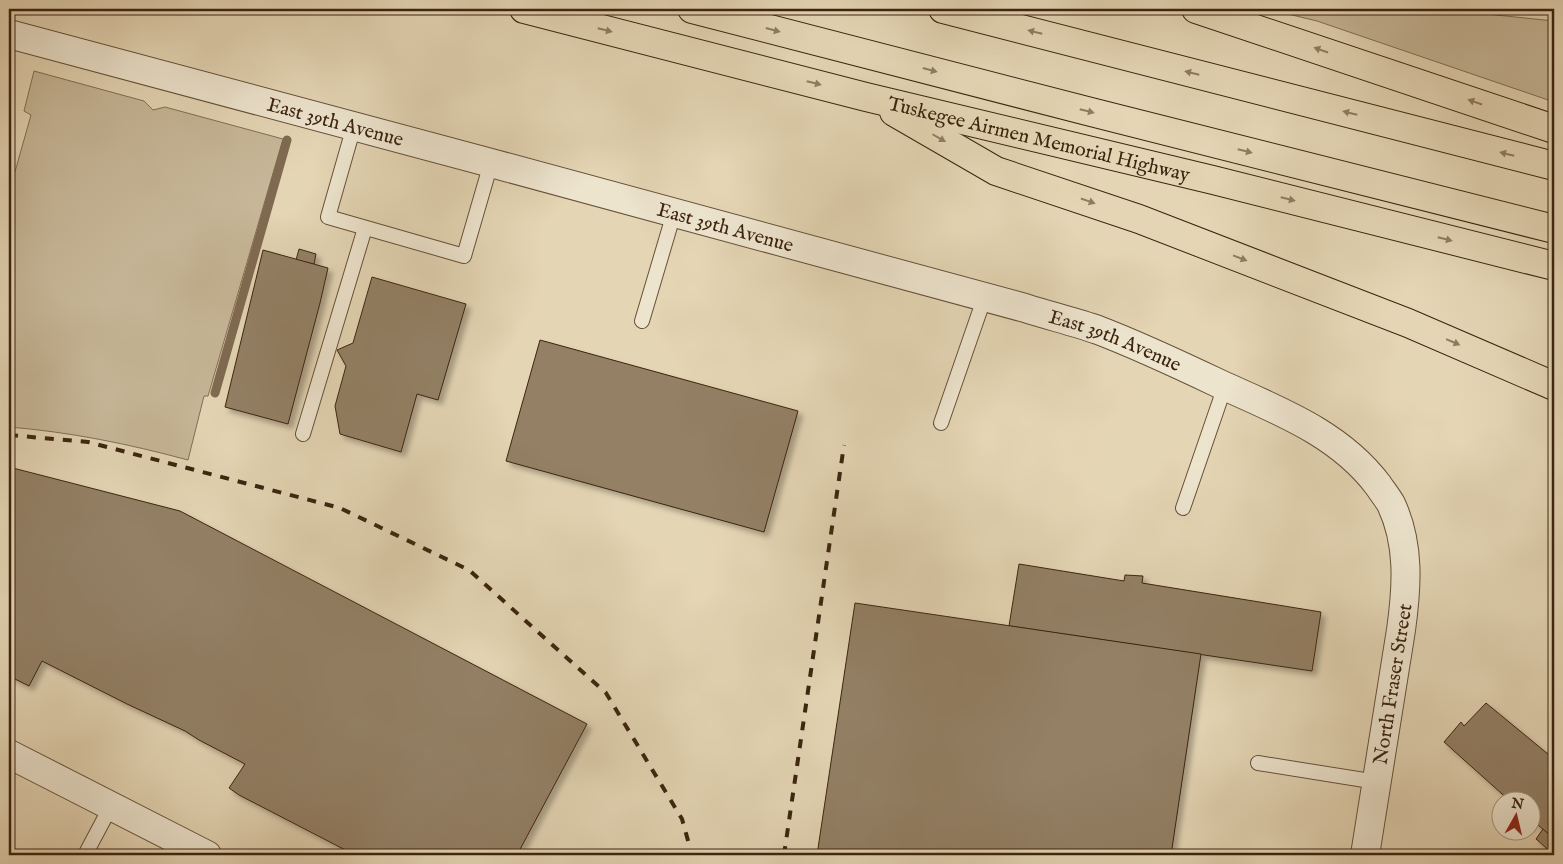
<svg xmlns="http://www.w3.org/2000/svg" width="1563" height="864" font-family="'IM FELL English',serif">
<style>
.green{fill:#c7b798;stroke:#826e54}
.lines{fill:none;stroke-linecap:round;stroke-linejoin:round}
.stream{stroke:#7f6a51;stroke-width:9}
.building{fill:#938065;stroke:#3c2410;filter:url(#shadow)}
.lane-casing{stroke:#665039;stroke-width:16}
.street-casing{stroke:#665039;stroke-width:30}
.highway-casing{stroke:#3c2410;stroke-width:30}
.lane{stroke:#ede4ce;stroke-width:14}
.street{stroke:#ede4ce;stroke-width:28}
.highway{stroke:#e4d5b4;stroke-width:28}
.rail{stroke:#3c2410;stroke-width:4;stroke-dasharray:9 9;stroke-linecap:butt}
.oneway{fill:#907c62}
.labels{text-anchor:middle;stroke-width:4;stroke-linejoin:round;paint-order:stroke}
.street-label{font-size:20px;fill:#3c2410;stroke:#ede4ce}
</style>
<defs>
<filter id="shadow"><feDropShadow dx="4.5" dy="4.5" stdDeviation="2.5" flood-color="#0004"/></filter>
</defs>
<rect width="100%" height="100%" fill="#e4d5b4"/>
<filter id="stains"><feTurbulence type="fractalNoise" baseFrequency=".004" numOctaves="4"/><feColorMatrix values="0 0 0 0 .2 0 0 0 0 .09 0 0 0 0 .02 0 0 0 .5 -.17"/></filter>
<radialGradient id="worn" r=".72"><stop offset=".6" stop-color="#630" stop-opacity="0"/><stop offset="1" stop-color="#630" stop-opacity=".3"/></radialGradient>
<!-- green -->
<g class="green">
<polygon points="1267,9 1438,9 1554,21 1554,102 1317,21"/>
<path d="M34 71 144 101 153 110 165 107 283 139 208 396H204L188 460C129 444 70 432 9 427V193L31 115 24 111Z"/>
</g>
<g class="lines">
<!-- stream -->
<polyline class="stream" points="215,393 287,140"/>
</g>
<!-- building -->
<g class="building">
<polygon points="299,249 316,254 314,264 296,260"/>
<polygon points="263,250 328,268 320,303 288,424 225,407"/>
<polygon points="372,277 466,304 438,400 417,394 401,452 340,434 335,406 346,366 337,350 353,343"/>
<polygon points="540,340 798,411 764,532 506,461"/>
<polygon points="9,467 180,511 587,724 517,855 355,855 239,795 229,788 245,764 199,740 185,731 127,704 42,661 29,686 9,676"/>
<polygon points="1019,564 1124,581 1125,575 1143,576 1142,583 1321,612 1312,671 1009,626"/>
<polygon points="855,603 1201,654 1171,855 817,855"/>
<polygon points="1486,703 1554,759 1554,839 1530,818 1530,802 1511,802 1444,742 1461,722 1464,726"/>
<polygon points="1543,829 1554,839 1554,855 1536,839"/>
</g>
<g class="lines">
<!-- lane casing -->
<g class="lane-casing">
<g id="lane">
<polyline points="354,126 328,217 464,256 491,163"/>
<polyline points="642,321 674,213"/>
<polyline points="941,423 985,296"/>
<polyline points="303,434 365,228"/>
<polyline points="1183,508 1225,386"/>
<polyline points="1258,763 1377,782"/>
<polyline points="85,855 111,806"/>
</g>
</g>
<!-- street casing -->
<g class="street-casing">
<g id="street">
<path id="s1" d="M9 34 491 163 1025 308C1050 316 1075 322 1098 330 1140 346 1180 365 1220 384 1277 410 1339 433 1378 485 1382 491 1387 497 1391 504 1410 544 1407 587 1401 630L1365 855"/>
<polyline points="9,754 207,855"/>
</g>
</g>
<!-- highway casing -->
<g class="highway-casing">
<g id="highway">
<path id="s2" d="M524 9 866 97 1213 180 1554 266"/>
<polyline points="692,9 1091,112 1554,229"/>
<polyline points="943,9 1554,166"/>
<polyline points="1196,9 1554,129"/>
<polyline points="894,112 996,171 1139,219 1408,323 1554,386"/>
</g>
</g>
<!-- lane -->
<use href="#lane" class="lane"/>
<!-- street -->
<use href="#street" class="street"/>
<!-- highway -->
<use href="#highway" class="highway"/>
<!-- rail -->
<g class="rail">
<polyline points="9,435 88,442 340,508 469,570 606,693 682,819 692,855"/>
<polyline points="784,855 844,445"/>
</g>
</g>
<!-- one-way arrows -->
<defs><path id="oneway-solid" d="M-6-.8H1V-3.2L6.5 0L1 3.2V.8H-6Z" transform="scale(1.25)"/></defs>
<g class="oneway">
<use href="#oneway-solid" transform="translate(605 30) rotate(14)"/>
<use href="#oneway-solid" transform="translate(773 30) rotate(15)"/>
<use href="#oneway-solid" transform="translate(1035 32) rotate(-166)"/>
<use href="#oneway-solid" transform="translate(1321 50) rotate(-161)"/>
<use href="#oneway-solid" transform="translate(930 70) rotate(15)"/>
<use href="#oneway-solid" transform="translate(1192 73) rotate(-166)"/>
<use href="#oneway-solid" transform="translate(814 83) rotate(14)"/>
<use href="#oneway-solid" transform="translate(1475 102) rotate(-161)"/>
<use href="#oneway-solid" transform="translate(1087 111) rotate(14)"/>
<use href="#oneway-solid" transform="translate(1350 113) rotate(-166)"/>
<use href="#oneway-solid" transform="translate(939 138) rotate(30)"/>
<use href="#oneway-solid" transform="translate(1245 151) rotate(14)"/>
<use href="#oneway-solid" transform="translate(1507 154) rotate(-166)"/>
<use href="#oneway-solid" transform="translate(1288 199) rotate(14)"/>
<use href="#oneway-solid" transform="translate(1088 201) rotate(19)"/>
<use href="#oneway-solid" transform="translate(1445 239) rotate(14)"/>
<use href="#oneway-solid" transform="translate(1240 258) rotate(21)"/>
<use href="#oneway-solid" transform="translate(1453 342) rotate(23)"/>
</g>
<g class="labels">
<!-- street labels -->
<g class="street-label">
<text dy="7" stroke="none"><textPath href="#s1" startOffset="338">East 39th Avenue</textPath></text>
<text dy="7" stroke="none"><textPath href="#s2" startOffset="531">Tuskegee Airmen Memorial Highway</textPath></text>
<text dy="7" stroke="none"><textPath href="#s1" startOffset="742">East 39th Avenue</textPath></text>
<text dy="7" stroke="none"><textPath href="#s1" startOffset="1148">East 39th Avenue</textPath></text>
<text transform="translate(1392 684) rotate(-81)" y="7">North Fraser Street</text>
</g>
</g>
<!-- margin -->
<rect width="1563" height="864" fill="none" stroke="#e4d5b4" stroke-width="30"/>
<rect x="10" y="10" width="1543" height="844" fill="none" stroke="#3c2410" stroke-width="2.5"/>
<rect x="15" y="15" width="1533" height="834" fill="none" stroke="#3c2410"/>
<!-- north arrow -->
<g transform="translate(1516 816) rotate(8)"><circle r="24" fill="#ede4ce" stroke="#a69782"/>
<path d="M0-4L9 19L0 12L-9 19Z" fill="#8f2418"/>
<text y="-8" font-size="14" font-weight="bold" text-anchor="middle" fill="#3c2410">N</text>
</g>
<rect width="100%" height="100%" filter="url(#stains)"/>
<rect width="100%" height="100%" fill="url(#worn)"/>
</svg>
